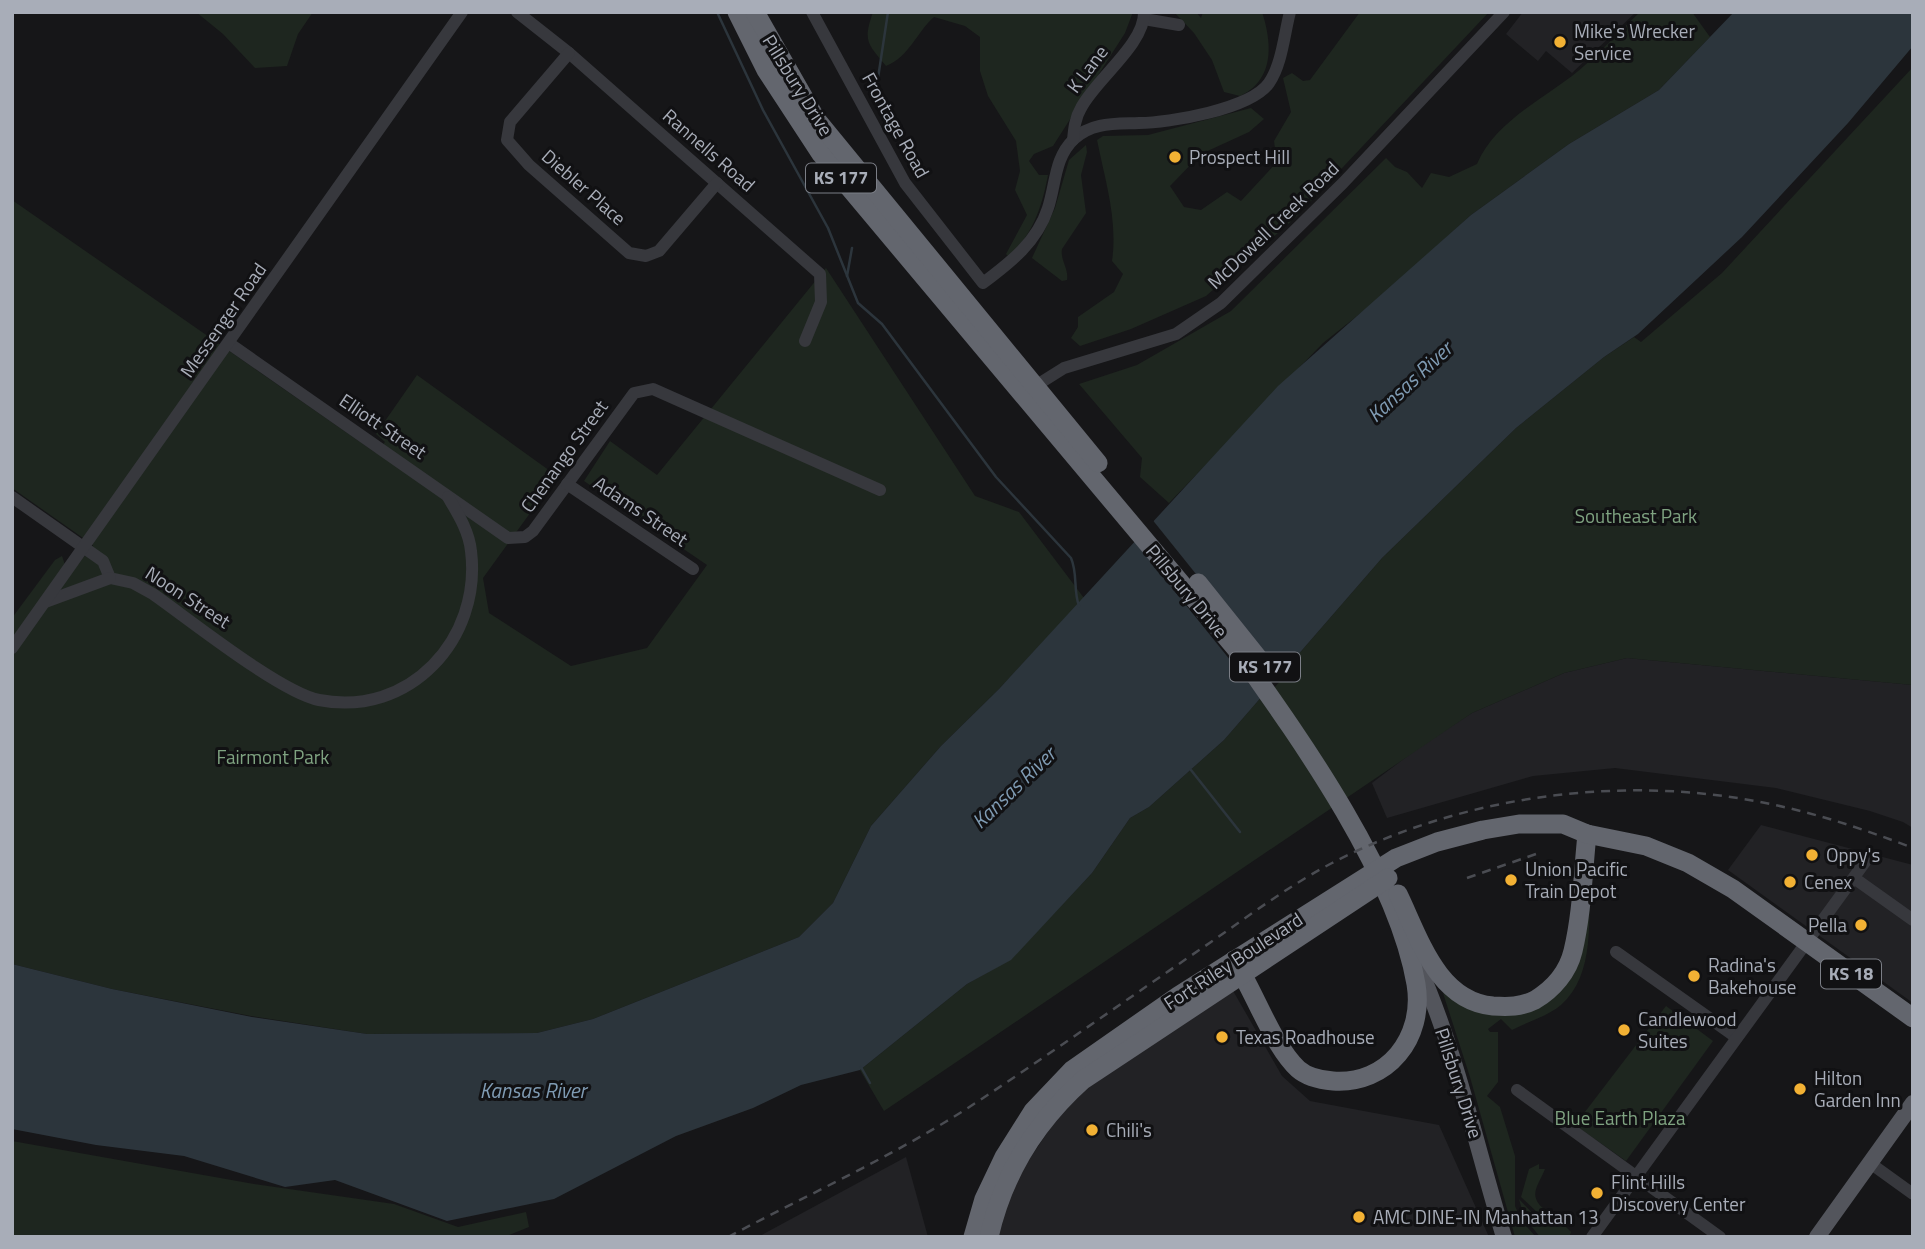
<svg xmlns="http://www.w3.org/2000/svg" width="1925" height="1249" font-family="'Titillium Web',sans-serif">
<style>
.built{fill:#222225}
.green{fill:#1e261f}
.water{fill:#2c353c}
.pier{fill:#161618}
.lines{fill:none;stroke-linecap:round;stroke-linejoin:round}
.stream{stroke:#2c353c;stroke-width:2.5}
.minor{stroke:#37383d;stroke-width:12}
.major{stroke:#53555c;stroke-width:16}
.highway{stroke:#63666e;stroke-width:19}
.rail{stroke:#4a4c52;stroke-width:2.5;stroke-dasharray:9 7;stroke-linecap:butt}
.poi-dot{fill:#f2b134;stroke:#111113;stroke-width:2.5}
.labels{text-anchor:middle;stroke-width:6;stroke-linejoin:round;paint-order:stroke}
.shield{fill:#111113;stroke:#7b7e86;stroke-width:2}
.shield-label{font-size:18px;font-weight:bold;fill:#a8adb8}
.poi-label{font-size:19px;fill:#a8adb8;stroke:#111113;text-anchor:start}
.street-label{font-size:19px;fill:#a8adb8;stroke:#111113}
.park-label{font-size:19px;fill:#7fa381;stroke:#111113}
.water-label{font-size:21px;font-style:italic;fill:#7f9bb3;stroke:#111113}
</style>
<rect width="100%" height="100%" fill="#161618"/>
<!-- built -->
<g class="built">
<polygon points="1523,12 1636,12 1572,73 1546,51 1538,61 1506,34"/>
<polygon points="1627,658 1913,685 1913,828 1903,822 1870,811 1776,788 1615,768 1533,776 1387,818 1372,783 1418,748 1472,713 1564,673"/>
<polygon points="1761,825 1913,865 1913,1003 1728,870"/>
<polygon points="1232,989 1282,1076 1310,1101 1439,1125 1489,1237 996,1237 1016,1179 1068,1102"/>
<polygon points="906,1157 928,1237 758,1237"/>
</g>
<!-- green -->
<g class="green">
<polygon points="196,12 313,12 298,34 287,66 255,68 223,34"/>
<path d="M873 12H1133L1125 33 1053 146 1034 154 1029 161 1039 175H1048C1042 207 1033 234 1009 257L1006 254 1027 215 1015 190 1020 171 1016 141 988 96 980 71V37L965 26 934 17C916 33 910 56 886 66 867 43 863 41 873 12Z"/>
<path d="M1174 12H1196L1201 18 1203 12H1262C1272 42 1275 80 1240 96L1224 92 1212 60 1194 33Z"/>
<path d="M1360 12H1489L1295 218 1206 296 1131 329 1080 346 1071 338 1078 327V317L1114 292 1123 274 1112 261C1118 220 1105 180 1097 140L1103 136 1148 135 1251 108 1264 119 1249 132 1201 154 1170 186 1184 207 1201 210 1227 192 1241 201 1277 162 1274 141 1291 112 1283 78 1292 73 1303 81 1310 80Z"/>
<path d="M1640 12H1692L1710 37 1659 90 1569 144 1471 215 1376 301 1323 343 1169 503 1140 477 1142 458 1079 384 1137 365 1231 311 1386 158 1395 167 1407 172 1422 188 1431 173 1449 177 1477 164C1494 124 1539 101 1572 76 1596 57 1618 33 1640 12Z"/>
<polygon points="1913,67 1913,685 1627,658 1564,673 1472,713 884,1111 860,1070 967,984 1011,959 1092,873 1130,818 1149,807 1224,740 1382,558 1516,428 1604,357 1634,337 1641,342 1722,273"/>
<path d="M1086 145 1087 152 1081 175 1086 213 1062 249C1060 260 1069 269 1067 280L1062 281 1032 258 1055 208 1069 160Z"/>
<polygon points="12,200 376,453 385,442 376,434 417,375 557,476 483,578 489,613 571,666 647,648 707,565 584,481 610,441 657,475 826,268 975,496 1019,512 1084,598 999,689 941,746 871,826 833,903 799,937 593,1019 537,1033 367,1034 251,1016 112,989 12,964 12,650 93,545 12,488"/>
<polygon points="62,556 65,565 12,642 12,618 55,560"/>
<path d="M1590 876C1588 918 1596 974 1561 1005 1548 1016 1527 1022 1512 1030L1501 1019 1488 1029 1490 1032H1498V1082L1487 1096 1500 1107 1515 1156V1206L1521 1220 1536 1237H1515L1470 1077 1443 993 1453 1000 1554 995Z"/>
<polygon points="1666,1006 1713,1041 1626,1161 1575,1125"/>
<polygon points="12,1141 254,1184 394,1204 458,1227 526,1212 529,1227 504,1237 12,1237"/>
<path d="M1539 1164V1169H1545C1539 1185 1527 1195 1544 1209L1540 1215 1521 1197 1529 1169Z"/>
<polygon points="1519,1199 1537,1218 1551,1212 1571,1232 1569,1237 1540,1237 1524,1217"/>
</g>
<!-- water -->
<polygon class="water" points="1734,12 1913,12 1913,46 1848,123 1742,237 1638,334 1604,357 1516,428 1382,558 1224,740 1149,807 1130,818 1092,873 1011,960 967,984 860,1070 801,1085 753,1108 676,1136 554,1199 447,1221 335,1180 285,1187 184,1156 96,1145 12,1129 12,964 112,989 252,1017 367,1034 537,1033 593,1019 799,937 833,903 871,826 941,746 999,689 1278,386 1471,215 1569,144 1659,90"/>
<!-- pier -->
<polygon class="pier" points="1151,518 1281,680 1263,701 1133,539"/>
<g class="lines">
<!-- stream -->
<g class="stream">
<path d="M717 12 763 110 828 228 858 303 882 324 996 477 1071 558C1078 574 1073 590 1079 606"/>
<polyline points="875,98 888,12"/>
<polyline points="847,276 852,248"/>
<polyline points="1191,770 1240,832"/>
<polyline points="861,1067 870,1083"/>
</g>
<!-- minor -->
<g class="minor">
<polyline points="517,12 569,53 820,274 821,302 805,341"/>
<path d="M812 12 905 183 983 283C1011 262 1037 242 1048 208 1056 184 1054 158 1074 139 1092 122 1115 124 1139 123 1169 123 1251 109 1269 83 1282 64 1284 35 1290 12"/>
<polyline points="1144,19 1179,25"/>
<polyline points="569,53 510,122 507,140 529,165 629,253 646,256 659,251 717,183"/>
<path d="M1073 140C1074 129 1075 118 1081 108 1095 80 1145 44 1144 12"/>
<polyline points="230,344 508,538 525,537 533,531 634,393 653,389 880,490"/>
<polyline points="1029,390 1064,368 1176,334 1221,303 1343,183 1504,12"/>
<polyline points="567,484 693,569"/>
<path d="M12 497 103 561 110 578 133 583 153 594C190 620 280 692 319 700 409 718 482 639 471 551 469 531 458 514 448 497"/>
<polyline points="45,602 110,578"/>
<polyline points="12,648 462,12"/>
<polyline points="1854,878 1913,920"/>
<polyline points="1616,952 1736,1037"/>
<polyline points="1517,1090 1720,1237"/>
<polyline points="1870,1163 1913,1194"/>
<polyline points="1592,1237 1865,862"/>
</g>
<!-- major -->
<g class="major">
<path d="M1417 963C1456 1050 1476 1146 1504 1237"/>
<polyline points="1817,1237 1913,1103"/>
</g>
<!-- highway -->
<g class="highway">
<path d="M737 12 766 70 821 154 1237 650C1301 740 1397 874 1416 984 1425 1038 1387 1085 1333 1081 1321 1080 1307 1077 1298 1069 1273 1046 1254 991 1234 960"/>
<polyline points="755,12 816,119 1098,463"/>
<polyline points="1198,583 1258,658"/>
<path d="M1398 894C1419 937 1437 1001 1493 1006 1508 1007 1521 1007 1535 1000 1553 989 1568 972 1573 951 1582 914 1583 872 1587 834"/>
<polyline points="973,1237 984,1199 1004,1157 1033,1111 1072,1070 1178,996 1396,858 1437,842 1483,830 1519,824 1563,824 1587,834 1646,846 1688,863 1733,889 1913,1018"/>
<path d="M989 1237C1003 1175 1036 1122 1083 1080L1388 878"/>
</g>
<!-- rail -->
<g class="rail">
<polyline points="1467,878 1539,853"/>
<path d="M728 1237C811 1193 898 1154 977 1102 1056 1050 1133 995 1211 942 1250 915 1290 885 1332 863 1459 797 1615 775 1755 801 1810 811 1861 828 1913 848"/>
</g>
</g>
<!-- markers -->
<g class="poi-dot">
<circle cx="1560" cy="42" r="7"/>
<circle cx="1175" cy="157" r="7"/>
<circle cx="1812" cy="855" r="7"/>
<circle cx="1511" cy="880" r="7"/>
<circle cx="1790" cy="882" r="7"/>
<circle cx="1861" cy="925" r="7"/>
<circle cx="1694" cy="976" r="7"/>
<circle cx="1624" cy="1030" r="7"/>
<circle cx="1222" cy="1037" r="7"/>
<circle cx="1800" cy="1089" r="7"/>
<circle cx="1092" cy="1130" r="7"/>
<circle cx="1597" cy="1193" r="7"/>
<circle cx="1359" cy="1217" r="7"/>
</g>
<g class="labels">
<!-- shield labels -->
<g class="shield">
<rect x="806" y="163.5" width="70" height="29" rx="5"/>
<rect x="1230" y="652.5" width="70" height="29" rx="5"/>
<rect x="1821" y="959.5" width="60" height="29" rx="5"/>
</g>
<g class="shield-label">
<text x="841" y="184">KS 177</text>
<text x="1265" y="673">KS 177</text>
<text x="1851" y="980">KS 18</text>
</g>
<!-- poi labels -->
<g class="poi-label">
<text x="1574" y="38">Mike's Wrecker<tspan x="1574" dy="22">Service</tspan></text>
<text x="1189" y="164">Prospect Hill</text>
<text x="1826" y="862">Oppy's</text>
<text x="1525" y="876">Union Pacific<tspan x="1525" dy="22">Train Depot</tspan></text>
<text x="1804" y="889">Cenex</text>
<text x="1847" y="932" text-anchor="end">Pella</text>
<text x="1708" y="972">Radina's<tspan x="1708" dy="22">Bakehouse</tspan></text>
<text x="1638" y="1026">Candlewood<tspan x="1638" dy="22">Suites</tspan></text>
<text x="1236" y="1044">Texas Roadhouse</text>
<text x="1814" y="1085">Hilton<tspan x="1814" dy="22">Garden Inn</tspan></text>
<text x="1106" y="1137">Chili's</text>
<text x="1611" y="1189">Flint Hills<tspan x="1611" dy="22">Discovery Center</tspan></text>
<text x="1373" y="1224">AMC DINE-IN Manhattan 13</text>
</g>
<!-- street labels -->
<g class="street-label">
<text transform="translate(1087 69) rotate(-53)" y="7">K Lane</text>
<text transform="translate(798 85) rotate(58)" y="7">Pillsbury Drive</text>
<text transform="translate(896 125) rotate(61)" y="7">Frontage Road</text>
<text transform="translate(709 150) rotate(41)" y="7">Rannells Road</text>
<text transform="translate(584 187) rotate(41)" y="7">Diebler Place</text>
<text transform="translate(1273 225) rotate(-44)" y="7">McDowell Creek Road</text>
<text transform="translate(223 320) rotate(-55)" y="7">Messenger Road</text>
<text transform="translate(383 426) rotate(34)" y="7">Elliott Street</text>
<text transform="translate(564 456) rotate(-54)" y="7">Chenango Street</text>
<text transform="translate(641 511) rotate(34)" y="7">Adams Street</text>
<text transform="translate(1187 591) rotate(50)" y="7">Pillsbury Drive</text>
<text transform="translate(188 597) rotate(33)" y="7">Noon Street</text>
<text transform="translate(1233 961) rotate(-33)" y="7">Fort Riley Boulevard</text>
<text transform="translate(1459 1083) rotate(72)" y="7">Pillsbury Drive</text>
</g>
<!-- park labels -->
<g class="park-label">
<text x="1636" y="523">Southeast Park</text>
<text x="273" y="764">Fairmont Park</text>
<text x="1620" y="1125">Blue Earth Plaza</text>
</g>
<!-- water labels -->
<g class="water-label">
<text transform="translate(1410 382) rotate(-43)" y="7">Kansas River</text>
<text transform="translate(1014 788) rotate(-44)" y="7">Kansas River</text>
<text x="533" y="1098">Kansas River</text>
</g>
</g>
<!-- border -->
<rect width="1925" height="1249" fill="none" stroke="#a8adb8" stroke-width="28"/>
</svg>
